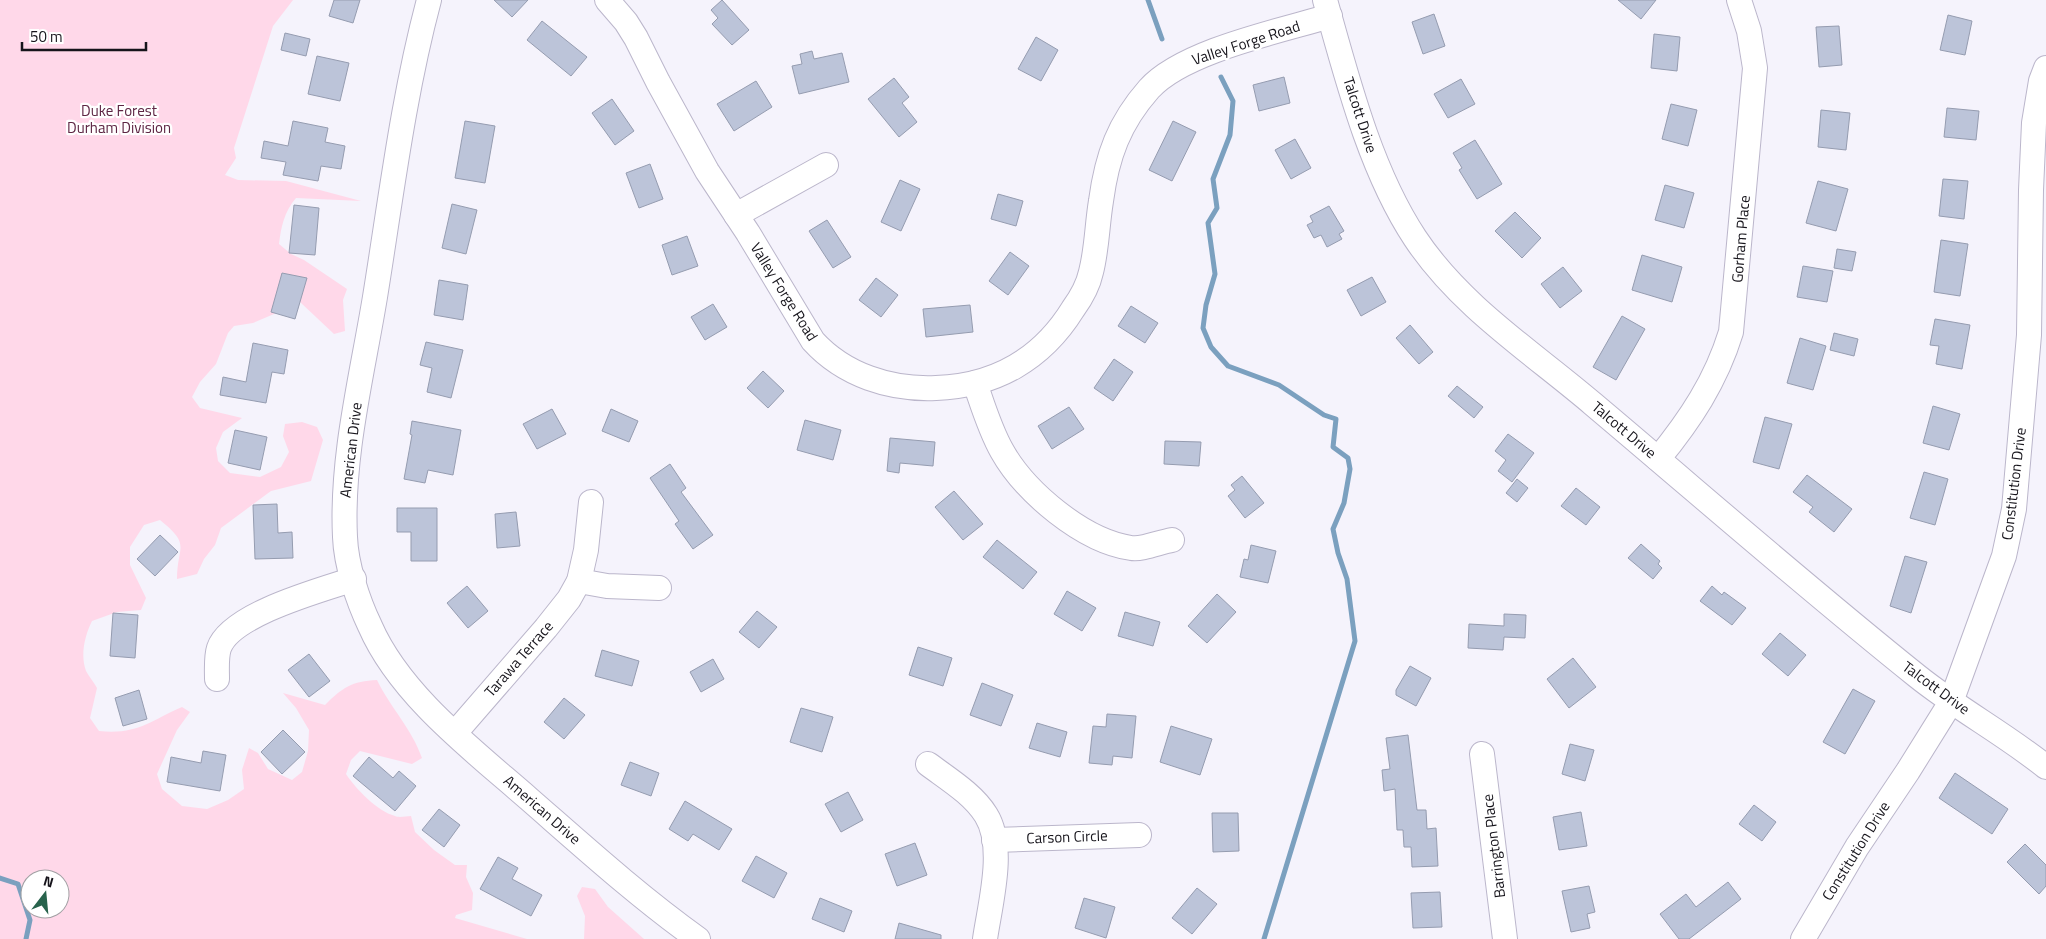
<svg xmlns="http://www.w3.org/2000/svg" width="2046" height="939" font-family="'Titillium Web',sans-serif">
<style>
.green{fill:#ffd8e9;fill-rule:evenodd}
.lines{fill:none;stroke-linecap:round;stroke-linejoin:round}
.stream{stroke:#7ba0bf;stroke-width:5}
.building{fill:#bcc4d9;stroke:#959cb0}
.minor-casing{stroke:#bbb6cb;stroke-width:26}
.minor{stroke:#fff;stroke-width:24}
.labels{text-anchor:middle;stroke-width:4.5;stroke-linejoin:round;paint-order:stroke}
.street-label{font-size:15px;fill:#16141b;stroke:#fff}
.park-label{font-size:15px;fill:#5d2543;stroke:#fff}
</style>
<rect width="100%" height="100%" fill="#f5f3fc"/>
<!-- green -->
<g class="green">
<path d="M0 0H293L273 26 234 148 236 158 225 175 238 180 286 181 361 201 296 198C284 212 281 227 279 244L291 254 304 260 347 289 343 300 345 331 334 334 300 302 288 304 274 314 253 323 234 326 228 333 216 364 200 382 192 397 200 408 242 418 223 432 216 448 218 461 230 473 260 477 281 467 289 452 283 436 285 424 302 422 317 427 323 440 311 481 271 491 221 528 215 545 204 559 197 574 177 579C177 545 192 546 160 520L144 525 130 547V565L146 598 141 610 117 612 92 621C85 635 80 655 86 671 89 677 94 682 97 688L90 718 99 731C137 735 150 721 182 707L190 712 177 730 157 774 162 789 182 806 207 809 228 800 244 789 242 770 249 748 258 753 268 769 292 780 302 772 308 751 309 730 296 708 283 693 325 705C342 688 352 681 377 680 390 707 412 729 422 758L412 764 360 751 351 760 346 774C356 789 377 811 395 816 399 818 406 816 411 816L415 832 434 850 455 865H467L466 877 473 893 472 910 456 915 455 918 527 939H0ZM30 879H60V909H30Z"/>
<polygon points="582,887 595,889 608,907 644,939 584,939 585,916 577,896"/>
</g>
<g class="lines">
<!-- stream -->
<g class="stream">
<polyline points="1148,0 1162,39"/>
<polyline points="1221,77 1233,101 1230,135 1213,179 1217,208 1208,223 1215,274 1206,305 1203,328 1211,347 1228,366 1279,385 1324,415 1336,419 1333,447 1348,458 1350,469 1344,503 1333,529 1338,553 1347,579 1355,641 1264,939"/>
<polyline points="0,878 18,884 30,920 26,939"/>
</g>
</g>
<!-- building -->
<g class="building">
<polygon points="334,0 360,0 353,23 329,16"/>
<polygon points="494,0 528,0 512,17"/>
<polygon points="722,0 749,30 732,45 712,24 718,18 711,10"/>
<polygon points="1618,0 1656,0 1641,19"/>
<polygon points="1434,14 1445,46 1423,54 1412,22"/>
<polygon points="1948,15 1972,21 1965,55 1940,50"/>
<polygon points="542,21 587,57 571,76 527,40"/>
<polygon points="1839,26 1842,65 1819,67 1816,27"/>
<polygon points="285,33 310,39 306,56 281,50"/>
<polygon points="1654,34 1680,37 1677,71 1651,68"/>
<polygon points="1036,37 1058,50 1041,81 1018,69"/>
<polygon points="812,51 814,59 842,53 849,82 799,94 792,66 802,64 800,54"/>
<polygon points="317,56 349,63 340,101 308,94"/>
<polygon points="1284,77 1290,103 1259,111 1253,85"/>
<polygon points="894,78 909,97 902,103 917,122 899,137 868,99"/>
<polygon points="1461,79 1475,104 1448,118 1434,94"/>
<polygon points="756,81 772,107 734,131 717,104"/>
<polygon points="612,99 634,131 615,145 592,113"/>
<polygon points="1671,104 1697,110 1688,146 1662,139"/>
<polygon points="1947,108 1979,111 1976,140 1944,137"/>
<polygon points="1821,110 1850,113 1846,150 1818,147"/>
<polygon points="293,121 328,128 325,142 345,146 341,169 321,166 318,181 283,175 286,162 261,158 264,141 288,146"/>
<polygon points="465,121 495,126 485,183 455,178"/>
<polygon points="1173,121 1196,132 1172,181 1149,170"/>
<polygon points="1295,139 1311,168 1291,179 1275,150"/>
<polygon points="1475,140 1502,184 1477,199 1459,170 1462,168 1453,153"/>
<polygon points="650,164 663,199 639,208 626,173"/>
<polygon points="1943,179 1968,181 1964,219 1939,216"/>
<polygon points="900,180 920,189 901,231 881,222"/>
<polygon points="1818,181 1848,189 1836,231 1806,223"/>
<polygon points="1665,185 1694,193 1684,228 1655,220"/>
<polygon points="998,194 1023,201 1016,226 991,219"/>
<polygon points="452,204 477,210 466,254 442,248"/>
<polygon points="294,205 319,208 315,255 289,253"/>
<polygon points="1329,206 1344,231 1339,234 1342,239 1327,247 1321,235 1314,238 1307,225 1313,222 1310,216"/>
<polygon points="1515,212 1541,238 1522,258 1495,231"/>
<polygon points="827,220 851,257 833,268 809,231"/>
<polygon points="687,236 698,266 672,275 662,245"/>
<polygon points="1941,240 1968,244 1960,296 1934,292"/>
<polygon points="1837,249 1856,252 1852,271 1834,268"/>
<polygon points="1010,252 1029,266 1008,295 989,281"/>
<polygon points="1642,255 1682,267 1672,302 1632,290"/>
<polygon points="1803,266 1833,271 1827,302 1797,297"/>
<polygon points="1563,267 1582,291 1560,308 1541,284"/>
<polygon points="282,273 307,278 295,319 271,312"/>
<polygon points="1372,277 1386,302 1361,316 1347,290"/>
<polygon points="876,278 898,295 881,317 859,300"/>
<polygon points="439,280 468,285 463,320 434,315"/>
<polygon points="713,304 727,327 705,340 691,317"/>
<polygon points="970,305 973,332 926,337 923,309"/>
<polygon points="1131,306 1158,323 1145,343 1118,326"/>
<polygon points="1622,316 1645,329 1616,380 1593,367"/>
<polygon points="1935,319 1970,325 1962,369 1936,364 1939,346 1930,345"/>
<polygon points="1410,325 1433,352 1419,364 1396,338"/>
<polygon points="1834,333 1858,339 1854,356 1830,350"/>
<polygon points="1800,338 1826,346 1813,390 1787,383"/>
<polygon points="426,342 463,350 451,398 427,392 432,368 420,365"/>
<polygon points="253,343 288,350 284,374 272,372 266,403 220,395 223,377 246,382"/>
<polygon points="1114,359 1133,372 1113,401 1094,388"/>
<polygon points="763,371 784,391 768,408 747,388"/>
<polygon points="1457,386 1483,407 1474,418 1448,396"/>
<polygon points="1933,406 1960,414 1949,450 1923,443"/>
<polygon points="1069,407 1084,429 1052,449 1038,426"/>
<polygon points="552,409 566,434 537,449 523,424"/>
<polygon points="611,409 638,421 629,442 602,431"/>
<polygon points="1765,417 1792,424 1779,469 1753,462"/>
<polygon points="805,420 841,430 833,460 797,450"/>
<polygon points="412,421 461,430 453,475 428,470 425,483 404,479 412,435 410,434"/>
<polygon points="235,430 267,437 260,470 228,463"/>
<polygon points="1508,434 1534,453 1512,482 1498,471 1506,460 1495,451"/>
<polygon points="890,438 935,442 933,466 900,463 899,473 887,471"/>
<polygon points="1165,441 1201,442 1199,466 1164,464"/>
<polygon points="670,464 686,488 681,492 713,535 693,549 675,524 679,521 650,478"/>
<polygon points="1924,472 1948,479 1935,525 1910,518"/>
<polygon points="1807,475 1852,509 1834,532 1809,512 1813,507 1793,492"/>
<polygon points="1242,476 1264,503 1245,518 1228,496 1235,490 1231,485"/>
<polygon points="1517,479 1528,488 1517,502 1506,493"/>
<polygon points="1576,488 1600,507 1586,525 1561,506"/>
<polygon points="954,491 983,524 963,540 935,507"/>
<polygon points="277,504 278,533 292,532 293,558 255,559 253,505"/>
<polygon points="397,508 437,508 437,561 411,561 411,532 397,532"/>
<polygon points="516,512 520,546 497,548 495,514"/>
<polygon points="160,535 178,552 155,576 137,559"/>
<polygon points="997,540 1037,572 1023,589 983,557"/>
<polygon points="1641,544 1660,561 1658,564 1662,568 1653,579 1628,558"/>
<polygon points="1251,545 1276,551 1268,583 1240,577 1244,559 1248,560"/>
<polygon points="1905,556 1927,562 1911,613 1890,606"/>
<polygon points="467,586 488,611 468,628 447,603"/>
<polygon points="1712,586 1722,595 1724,592 1746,608 1732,625 1700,601"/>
<polygon points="1067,591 1096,608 1082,631 1054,614"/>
<polygon points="1217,594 1236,612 1207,643 1188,626"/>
<polygon points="757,611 777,627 759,648 739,632"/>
<polygon points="1125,612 1160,622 1153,646 1118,636"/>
<polygon points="113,613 138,615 135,658 110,656"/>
<polygon points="1504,614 1526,615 1525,638 1504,637 1503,650 1468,648 1469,624 1504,626"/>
<polygon points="1780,633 1806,655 1788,676 1762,654"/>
<polygon points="918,647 952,658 943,686 909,675"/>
<polygon points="602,650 639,661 632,686 595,676"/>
<polygon points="309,654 330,681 309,697 288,670"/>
<polygon points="1573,658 1596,687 1569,708 1547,679"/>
<polygon points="713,659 724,679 701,692 690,672"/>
<polygon points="1410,666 1431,678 1416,706 1396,695 1396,690"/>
<polygon points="982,683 1013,695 1001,726 970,715"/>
<polygon points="1853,689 1875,701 1845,754 1823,742"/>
<polygon points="139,690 147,719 123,726 115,698"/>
<polygon points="564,698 585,715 564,739 544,722"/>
<polygon points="801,708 833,717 822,752 790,742"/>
<polygon points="1107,714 1136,716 1132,758 1113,756 1112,765 1089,763 1093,726 1106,727"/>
<polygon points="1037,723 1067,732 1060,757 1029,748"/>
<polygon points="1171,726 1212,739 1200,775 1160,762"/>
<polygon points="283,730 305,752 282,774 261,752"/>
<polygon points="1408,735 1417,810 1426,810 1427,829 1436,828 1438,866 1412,867 1411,847 1404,847 1403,830 1397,830 1395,789 1384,791 1382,770 1390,769 1386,738"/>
<polygon points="1570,744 1594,750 1585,781 1562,774"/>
<polygon points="203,751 226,755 220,791 167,782 171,757 201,763"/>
<polygon points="369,757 393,778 399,771 416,786 395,811 353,776"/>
<polygon points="630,762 659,773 651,796 621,785"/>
<polygon points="1955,773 2008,809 1992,834 1939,798"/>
<polygon points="848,792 863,820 841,832 825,804"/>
<polygon points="685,801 732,829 719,850 693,834 688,841 669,829"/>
<polygon points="1754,805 1776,822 1762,841 1739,824"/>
<polygon points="439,809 460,825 444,847 422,830"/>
<polygon points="1581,812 1587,846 1559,850 1553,817"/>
<polygon points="1212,813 1238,813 1239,851 1213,852"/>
<polygon points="915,843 927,875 897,886 885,854"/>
<polygon points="2025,844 2046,865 2046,886 2039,894 2007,862"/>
<polygon points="756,856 787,873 774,898 742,881"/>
<polygon points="498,857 518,868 512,879 542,895 531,916 480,889"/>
<polygon points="1728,882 1741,899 1689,939 1679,939 1660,914 1686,894 1696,907"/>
<polygon points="1589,886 1595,912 1587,914 1590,928 1571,932 1562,891"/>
<polygon points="1197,888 1217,904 1192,934 1172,918"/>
<polygon points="1440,892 1442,927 1413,928 1411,893"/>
<polygon points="820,898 852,911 844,932 812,919"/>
<polygon points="1084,898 1115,907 1106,938 1075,928"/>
<polygon points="899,923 941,935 941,939 895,939"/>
</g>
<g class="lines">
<!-- minor casing -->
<g class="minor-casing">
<g id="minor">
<path d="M429 0C403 97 391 198 375 297 362 376 341 457 345 537 346 565 358 601 370 626 400 695 473 750 529 799 584 847 638 896 698 939"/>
<path d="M607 0 626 22 636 38 658 82 707 171 748 233 813 341C844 375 890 390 936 388 995 386 1042 359 1073 309 1081 298 1088 286 1091 272 1097 249 1097 225 1101 201 1107 156 1119 123 1149 89 1183 51 1280 31 1330 16"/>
<path d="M1325 0C1347 78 1370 170 1415 238 1460 306 1532 352 1593 404 1701 495 1807 588 1917 676 1958 709 2005 734 2046 767"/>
<polyline points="736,215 826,165"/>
<path d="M975 383C983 406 990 430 1002 451 1025 492 1083 541 1131 548 1142 550 1160 542 1172 540"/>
<path d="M1658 459C1690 420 1716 381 1731 332L1755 68 1749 31 1739 0"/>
<polyline points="579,581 607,586 659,588"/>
<path d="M217 679C217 670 216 657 219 648 231 614 321 590 354 579"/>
<polyline points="455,733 546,628 569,599 579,581 586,550 591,502"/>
<polyline points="1482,754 1505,939"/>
<path d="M928 764C948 779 973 794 986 815 1006 847 990 904 985 939"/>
<polyline points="994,840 1139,835"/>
<polyline points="1803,939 1857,847 1908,771 1951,702 2004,556 2014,509 2029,335 2031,190 2034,123 2041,81 2046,68"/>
</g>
</g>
<!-- minor -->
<use href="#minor" class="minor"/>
</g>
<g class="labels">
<!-- street labels -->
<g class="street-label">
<text transform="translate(1246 43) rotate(-18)" y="5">Valley Forge Road</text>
<text transform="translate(1360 115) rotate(72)" y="5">Talcott Drive</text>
<text transform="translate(1741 239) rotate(-85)" y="5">Gorham Place</text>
<text transform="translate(784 292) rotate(58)" y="5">Valley Forge Road</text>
<text transform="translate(1624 430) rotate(40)" y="5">Talcott Drive</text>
<text transform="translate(351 450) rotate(-83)" y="5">American Drive</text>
<text transform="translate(2014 484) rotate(-83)" y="5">Constitution Drive</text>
<text transform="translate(519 659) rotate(-49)" y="5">Tarawa Terrace</text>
<text transform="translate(1936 688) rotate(36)" y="5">Talcott Drive</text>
<text transform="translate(542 810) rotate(41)" y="5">American Drive</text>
<text transform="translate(1067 837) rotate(-2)" y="5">Carson Circle</text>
<text transform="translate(1494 846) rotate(-97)" y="5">Barrington Place</text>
<text transform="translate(1856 851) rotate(-58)" y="5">Constitution Drive</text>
</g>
<!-- park labels -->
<g class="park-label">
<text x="119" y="116">Duke Forest<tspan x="119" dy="17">Durham Division</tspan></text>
</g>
</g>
<!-- north arrow -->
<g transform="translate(45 894) rotate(16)"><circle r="24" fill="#ffffff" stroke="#a2a1a4"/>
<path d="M0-4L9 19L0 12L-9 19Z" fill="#28634c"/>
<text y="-8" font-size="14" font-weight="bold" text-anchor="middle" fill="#16141b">N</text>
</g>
<!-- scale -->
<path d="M22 42v8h124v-8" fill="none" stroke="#16141b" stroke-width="2.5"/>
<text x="30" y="42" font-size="15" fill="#16141b" stroke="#ffffff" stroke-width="4" paint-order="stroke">50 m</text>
</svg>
